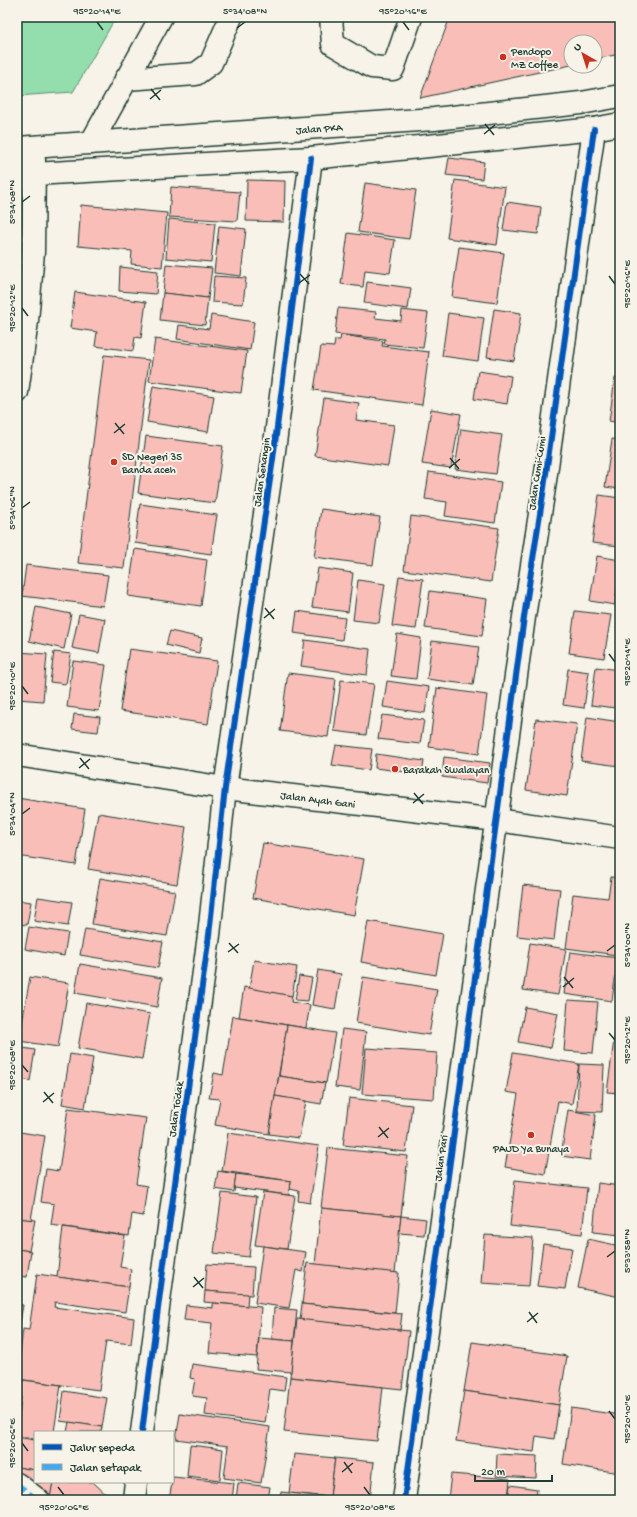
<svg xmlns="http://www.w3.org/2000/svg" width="637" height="1517" font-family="'Gochi Hand',sans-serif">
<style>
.green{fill:#94ddac;stroke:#5a8d70}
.building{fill:#fabeb8;stroke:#1f3d34}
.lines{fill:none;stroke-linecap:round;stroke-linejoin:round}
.minor-casing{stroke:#1f3d34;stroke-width:25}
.minor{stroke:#f7f3e8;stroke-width:22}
.quiet{stroke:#3fa9f5;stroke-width:5;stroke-dasharray:10 5;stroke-linecap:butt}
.cycleway-casing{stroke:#f7f3e8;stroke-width:8}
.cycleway{stroke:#0057b8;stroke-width:6}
.ticks{fill:none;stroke:#1f3d34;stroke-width:1.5}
.poi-dot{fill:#c8321e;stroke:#f7f3e8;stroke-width:1.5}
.labels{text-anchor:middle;stroke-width:4;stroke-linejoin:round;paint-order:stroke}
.poi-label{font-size:11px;fill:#1f3d34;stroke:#f7f3e8;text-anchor:start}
.street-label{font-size:11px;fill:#1f3d34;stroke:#f7f3e8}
.neatline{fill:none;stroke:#1f3d34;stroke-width:1.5}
.ticks-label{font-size:10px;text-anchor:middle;fill:#1f3d34}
</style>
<rect width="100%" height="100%" fill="#f7f3e8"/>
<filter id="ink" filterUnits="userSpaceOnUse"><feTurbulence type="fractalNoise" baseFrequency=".025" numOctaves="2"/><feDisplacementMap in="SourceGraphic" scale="8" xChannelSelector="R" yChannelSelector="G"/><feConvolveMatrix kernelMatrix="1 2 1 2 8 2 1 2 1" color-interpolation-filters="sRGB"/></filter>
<g filter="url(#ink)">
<!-- green -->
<polygon class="green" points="17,17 116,17 73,92 17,96"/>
<!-- building -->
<g class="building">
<polygon points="450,17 620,17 620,54 595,59 595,42 571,42 571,65 420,98"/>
<polygon points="449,158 484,162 482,179 446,175"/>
<polygon points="247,180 285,181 284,222 246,221"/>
<polygon points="455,180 505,187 497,245 447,238"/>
<polygon points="365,183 416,190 409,239 358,232"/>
<polygon points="171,187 240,192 237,221 169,217"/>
<polygon points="507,202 541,207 538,234 503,230"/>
<polygon points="81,205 167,213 162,267 131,264 132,251 78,246"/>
<polygon points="169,219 215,223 211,262 166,258"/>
<polygon points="219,226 246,229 241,276 214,273"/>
<polygon points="348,233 395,240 390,273 365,270 363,287 341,284"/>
<polygon points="459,247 504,253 497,303 452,297"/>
<polygon points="166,264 212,268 208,298 163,293"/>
<polygon points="120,267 158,271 156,294 119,291"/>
<polygon points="214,276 246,278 243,304 212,302"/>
<polygon points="367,282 411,288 408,309 364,303"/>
<polygon points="620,287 620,313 616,313"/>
<polygon points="75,292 146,302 141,338 135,337 133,351 95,346 97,332 70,328"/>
<polygon points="163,293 208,298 205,325 160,320"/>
<polygon points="338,308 376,312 375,318 401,321 402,310 428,313 423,348 384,344 385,339 335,334"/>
<polygon points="494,309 521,313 514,361 487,357"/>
<polygon points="448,313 484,318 478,361 442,356"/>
<polygon points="211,315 254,322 250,350 177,339 179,325 209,329"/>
<polygon points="341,335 383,341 382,346 429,352 422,405 314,390 321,346 334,347 335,340 340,340"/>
<polygon points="155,339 247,351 241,393 149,381"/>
<polygon points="620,351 620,371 617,370"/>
<polygon points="104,355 149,360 124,568 78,563"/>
<polygon points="478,371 511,376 507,404 474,399"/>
<polygon points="615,378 620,379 620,423 609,421"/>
<polygon points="153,386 214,396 208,432 147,422"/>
<polygon points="324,398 359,403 356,420 394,425 388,466 315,456"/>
<polygon points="431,409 461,414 451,468 422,464"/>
<polygon points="461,429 502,435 496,474 455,469"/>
<polygon points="146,436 223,446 215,503 138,493"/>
<polygon points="612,439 620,440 620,489 605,487"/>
<polygon points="429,472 501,482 495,523 445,516 447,502 425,499"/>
<polygon points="599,495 620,498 620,546 592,543"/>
<polygon points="140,504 217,515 211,554 135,543"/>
<polygon points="321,509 380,517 373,565 314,557"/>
<polygon points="411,516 499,528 491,582 404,570"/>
<polygon points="135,549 207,560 201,606 128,596"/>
<polygon points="597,556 620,560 615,605 590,601"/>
<polygon points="26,565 108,575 103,606 22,596"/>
<polygon points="318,568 353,573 348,612 312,607"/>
<polygon points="399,576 423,579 416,629 392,626"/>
<polygon points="358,580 385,584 379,623 353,620"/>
<polygon points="430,591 487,599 482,636 425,628"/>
<polygon points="36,607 71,614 64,649 29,641"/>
<polygon points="297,611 345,618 342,640 294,633"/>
<polygon points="575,611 611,615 604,658 569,653"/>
<polygon points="79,614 105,619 99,653 72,648"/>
<polygon points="620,621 620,658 615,657"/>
<polygon points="170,631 202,638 199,653 166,645"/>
<polygon points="397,634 421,638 416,679 391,676"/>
<polygon points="305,640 370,649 367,675 301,666"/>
<polygon points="432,641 479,647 473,685 427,679"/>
<polygon points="129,649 217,661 208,724 120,711"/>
<polygon points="17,652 47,654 43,701 17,699"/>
<polygon points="54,652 71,654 66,684 50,682"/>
<polygon points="73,661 106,665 99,711 67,707"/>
<polygon points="596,667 620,670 616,708 591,705"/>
<polygon points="568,669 589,672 584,708 563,705"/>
<polygon points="288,673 336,679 328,737 280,731"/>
<polygon points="341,680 374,684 366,735 334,731"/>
<polygon points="387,681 429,687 425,713 383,707"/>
<polygon points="437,688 487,695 479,754 429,747"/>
<polygon points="74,714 100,717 98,732 72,729"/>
<polygon points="382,715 424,720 420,744 378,739"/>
<polygon points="587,717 620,722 620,766 581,761"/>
<polygon points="536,719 577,724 567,796 526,790"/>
<polygon points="336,745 372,749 369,770 332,765"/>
<polygon points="376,754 424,761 422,774 375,768"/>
<polygon points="444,757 490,763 487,783 442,777"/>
<polygon points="17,798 85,809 76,865 17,856"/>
<polygon points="98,813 186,827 177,884 88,869"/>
<polygon points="263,843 364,859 354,915 253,898"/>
<polygon points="611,877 620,878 620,935 617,955 566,948 573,894 608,898"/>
<polygon points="100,878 175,891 167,936 92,924"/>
<polygon points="523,885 560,889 554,940 517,936"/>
<polygon points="38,897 72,902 68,926 34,921"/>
<polygon points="17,900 31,902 27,925 17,924"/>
<polygon points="368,921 443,934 436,975 361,962"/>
<polygon points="29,927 68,933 64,956 25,949"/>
<polygon points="85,929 163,942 158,968 80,955"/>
<polygon points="530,943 566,949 558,995 523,990"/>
<polygon points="570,952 618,958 612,1001 564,994"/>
<polygon points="254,960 297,967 292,996 249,989"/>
<polygon points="80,964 162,978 157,1007 75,993"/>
<polygon points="318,970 341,974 335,1009 312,1005"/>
<polygon points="17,973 21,973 17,997"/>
<polygon points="299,976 312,978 308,1001 295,1000"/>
<polygon points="30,977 69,983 58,1047 19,1041"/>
<polygon points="363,977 437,989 429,1035 356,1023"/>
<polygon points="244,987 292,996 291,1002 310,1005 306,1028 239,1017"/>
<polygon points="568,1000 598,1002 593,1053 564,1051"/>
<polygon points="86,1003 150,1014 142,1059 78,1048"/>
<polygon points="525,1007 558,1013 551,1048 518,1042"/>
<polygon points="618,1010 620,1011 619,1093 607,1092"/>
<polygon points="233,1016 287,1025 269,1134 215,1125 220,1099 209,1098 214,1073 223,1075"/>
<polygon points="287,1025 335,1033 326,1083 279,1076"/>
<polygon points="342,1029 366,1032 360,1090 335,1087"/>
<polygon points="17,1047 35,1050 30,1081 17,1078"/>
<polygon points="366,1048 437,1053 434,1099 362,1094"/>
<polygon points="513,1053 579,1064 572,1104 558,1101 545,1174 505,1167 518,1094 506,1092"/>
<polygon points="70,1054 93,1058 85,1108 62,1104"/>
<polygon points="579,1064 604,1065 602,1112 577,1111"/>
<polygon points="279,1076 325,1083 321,1104 275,1096"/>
<polygon points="275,1096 306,1101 299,1138 269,1134"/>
<polygon points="349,1098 412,1105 406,1152 343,1145"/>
<polygon points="68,1108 146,1118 136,1184 147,1186 143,1216 132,1214 129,1236 51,1225 54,1204 41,1202 46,1169 59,1171"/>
<polygon points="568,1110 596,1115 590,1160 561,1156"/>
<polygon points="20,1132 45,1136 31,1220 17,1218 17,1134 19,1134"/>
<polygon points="228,1133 319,1146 310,1203 298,1201 299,1191 290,1189 291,1181 222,1171"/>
<polygon points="328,1148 408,1156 401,1216 321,1208"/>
<polygon points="218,1171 236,1174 234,1192 215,1189"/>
<polygon points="236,1174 291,1181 289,1195 234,1188"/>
<polygon points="515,1180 587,1188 582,1234 510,1226"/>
<polygon points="598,1183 620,1186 620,1235 593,1232"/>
<polygon points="263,1192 295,1196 287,1249 255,1245"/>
<polygon points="222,1193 256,1197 249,1257 214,1253"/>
<polygon points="321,1208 401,1216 395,1273 315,1265"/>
<polygon points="401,1216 426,1219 424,1235 399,1233"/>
<polygon points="17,1218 35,1220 29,1251 17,1249"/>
<polygon points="63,1227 125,1236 120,1267 131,1269 129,1287 57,1277"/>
<polygon points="485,1235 533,1238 529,1286 481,1283"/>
<polygon points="588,1239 620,1246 620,1297 578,1288"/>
<polygon points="543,1244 572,1248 565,1289 537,1286"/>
<polygon points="263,1246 306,1252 303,1272 296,1270 289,1308 255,1303"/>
<polygon points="17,1249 31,1251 27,1277 17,1276"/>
<polygon points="307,1263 399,1273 395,1313 302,1304"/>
<polygon points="207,1264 254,1267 252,1295 205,1291"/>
<polygon points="37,1274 129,1287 125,1312 55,1302 54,1307 134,1318 131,1344 106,1341 99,1390 17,1379 23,1329 29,1330"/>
<polygon points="17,1276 20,1276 17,1297"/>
<polygon points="205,1291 248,1294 247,1306 204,1302"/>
<polygon points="213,1303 261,1307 257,1357 209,1353 212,1323 184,1320 186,1305 213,1308"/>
<polygon points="17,1304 23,1305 18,1335 17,1335"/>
<polygon points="302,1304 402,1314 400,1330 300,1320"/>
<polygon points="274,1308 297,1310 294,1341 272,1339"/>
<polygon points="297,1319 409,1331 402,1389 290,1377"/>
<polygon points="259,1338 294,1341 291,1372 256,1369"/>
<polygon points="472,1342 567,1356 559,1405 464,1391"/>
<polygon points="192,1364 286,1377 284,1391 270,1389 265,1423 205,1415 207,1398 192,1396 195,1379 190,1378"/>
<polygon points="290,1377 383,1387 377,1441 284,1432"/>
<polygon points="23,1380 61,1385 54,1432 35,1432 35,1438 17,1436"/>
<polygon points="64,1391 107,1398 102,1427 60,1421"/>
<polygon points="464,1391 559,1405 554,1439 536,1436 534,1452 456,1441"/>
<polygon points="571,1408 620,1415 620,1473 563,1464"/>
<polygon points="180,1414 270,1427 261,1483 224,1478 228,1446 176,1439"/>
<polygon points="69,1422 102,1427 101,1432 67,1432"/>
<polygon points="17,1437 35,1440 35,1470 17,1467"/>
<polygon points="190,1445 223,1449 220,1480 187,1476"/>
<polygon points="294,1454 335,1458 330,1497 289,1493"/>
<polygon points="497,1454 537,1456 536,1478 496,1476"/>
<polygon points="335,1458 374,1462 370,1500 330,1497"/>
<polygon points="17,1467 35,1470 35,1482 53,1482 51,1496 17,1479"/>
<polygon points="451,1474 510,1479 508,1500 448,1500"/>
<polygon points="173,1477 234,1483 232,1500 169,1500"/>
<polygon points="53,1482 93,1482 112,1500 50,1498"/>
<polygon points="238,1483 270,1487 268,1500 236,1500"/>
<polygon points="510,1485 537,1489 536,1500 508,1500"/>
<polygon points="281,1492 325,1497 325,1500 280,1500"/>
<polygon points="325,1497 330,1497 353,1500 325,1500"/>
</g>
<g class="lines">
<!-- minor casing -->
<g class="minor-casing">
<g id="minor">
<polyline points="331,17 333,44 372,67 393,69 411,17"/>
<polyline points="126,79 196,74 211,63 231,17"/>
<polyline points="91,143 161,17"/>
<polyline points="17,148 434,119 581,103 620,96"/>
<polyline points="17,175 311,158 594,129 620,124"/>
<polyline points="17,392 27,321 33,252 34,160"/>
<polyline points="17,755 225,788 497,820 620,838"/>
<polyline points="142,1432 160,1293 209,935 225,788 273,459 311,158"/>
<polyline points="17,1484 38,1500"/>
<polyline points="134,1500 136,1482"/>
<polyline points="404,1500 524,617 544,488 594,129"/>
</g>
</g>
<!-- minor -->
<use href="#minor" class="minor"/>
<!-- quiet -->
<polyline class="quiet" points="17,1484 38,1500"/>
<!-- cycleway casing -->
<g class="cycleway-casing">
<g id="cycleway">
<polyline points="142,1432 160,1293 209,935 225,788 273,459 311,158"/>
<polyline points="404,1500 524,617 544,488 594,129"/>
</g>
</g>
<!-- cycleway -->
<use href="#cycleway" class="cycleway"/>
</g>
</g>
<!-- ticks -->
<path class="ticks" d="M97 22 103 30M403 22 409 30M237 28 245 22M151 89 160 100M150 99 161 90M485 124 494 135M484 134 495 125M22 202 30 196M300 274 309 284M609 276 615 284M299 283 310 275M22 308 28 316M115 423 124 434M114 433 125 424M450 458 459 469M449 468 460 459M22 508 30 502M265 608 274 619M264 618 275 609M609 654 615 662M22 686 28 694M80 758 89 769M79 768 90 759M414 793 423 804M413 803 424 794M22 814 30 808M229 943 238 953M607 951 615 945M228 952 239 944M564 977 573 988M563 987 574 978M609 1033 615 1040M22 1065 28 1072M44 1092 53 1103M43 1102 54 1093M379 1127 388 1138M378 1137 389 1128M607 1257 615 1251M194 1277 203 1288M193 1287 204 1278M529 1312 537 1323M527 1322 538 1313M609 1411 615 1419M22 1443 28 1451M344 1462 352 1473M342 1472 353 1463M58 1487 64 1495M364 1487 370 1495"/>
<!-- markers -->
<g class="poi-dot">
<circle cx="503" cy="57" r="4"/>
<circle cx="114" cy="462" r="4"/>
<circle cx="395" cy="769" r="4"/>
<circle cx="531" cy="1135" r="4"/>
</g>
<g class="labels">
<!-- poi labels -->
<g class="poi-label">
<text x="511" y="55">Pendopo<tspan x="511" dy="13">MZ Coffee</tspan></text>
<text x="122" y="460">SD Negeri 35<tspan x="122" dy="13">Banda aceh</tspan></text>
<text x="403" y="773">Barakah Swalayan</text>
<text x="531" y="1152" text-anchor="middle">PAUD Ya Bunaya</text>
</g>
<!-- street labels -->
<g class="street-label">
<text transform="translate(319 128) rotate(-4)" y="4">Jalan PKA</text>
<text transform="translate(261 472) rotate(-82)" y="4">Jalan Senangin</text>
<text transform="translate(536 473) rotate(-82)" y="4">Jalan Cumi-Cumi</text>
<text transform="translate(318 799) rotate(7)" y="4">Jalan Ayah Gani</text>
<text transform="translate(175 1109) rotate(-82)" y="4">Jalan Todak</text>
<text transform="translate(440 1158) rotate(-82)" y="4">Jalan Pari</text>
</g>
</g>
<!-- margin -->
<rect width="637" height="1517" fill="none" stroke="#f7f3e8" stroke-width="44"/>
<!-- legend -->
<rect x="34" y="1431" width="140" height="52" fill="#f7f3e8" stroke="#a1aaa0"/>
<rect x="42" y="1444" width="20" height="6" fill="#0057b8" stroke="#a1aaa0"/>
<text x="70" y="1451" font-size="12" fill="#1f3d34">Jalur sepeda</text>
<rect x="42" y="1464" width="20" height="6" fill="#3fa9f5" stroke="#a1aaa0"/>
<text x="70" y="1471" font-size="12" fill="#1f3d34">Jalan setapak</text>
<!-- north arrow -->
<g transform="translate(583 54) rotate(321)"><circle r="19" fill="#f7f3e8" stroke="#a1aaa0"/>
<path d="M0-3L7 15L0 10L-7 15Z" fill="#c8321e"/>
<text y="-6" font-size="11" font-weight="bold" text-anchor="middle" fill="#1f3d34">U</text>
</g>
<!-- scale -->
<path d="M475 1475v6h77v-6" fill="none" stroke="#1f3d34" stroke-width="2"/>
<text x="481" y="1475" font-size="12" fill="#1f3d34" stroke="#f7f3e8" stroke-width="3" paint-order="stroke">20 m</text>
<rect x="22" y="22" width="593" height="1473" class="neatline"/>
<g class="ticks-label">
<text x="97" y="14">95°20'14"E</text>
<text x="245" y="14">5°34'08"N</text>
<text x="403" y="14">95°20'16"E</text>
<text transform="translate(11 202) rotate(-90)" y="4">5°34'08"N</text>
<text transform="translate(626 284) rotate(-90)" y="4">95°20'16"E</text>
<text transform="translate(11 308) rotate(-90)" y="4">95°20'12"E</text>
<text transform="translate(11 508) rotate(-90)" y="4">5°34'06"N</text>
<text transform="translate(626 662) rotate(-90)" y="4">95°20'14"E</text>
<text transform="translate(11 686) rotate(-90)" y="4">95°20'10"E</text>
<text transform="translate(11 814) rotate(-90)" y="4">5°34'04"N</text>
<text transform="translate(626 945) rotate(-90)" y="4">5°34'00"N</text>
<text transform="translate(626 1040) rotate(-90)" y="4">95°20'12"E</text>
<text transform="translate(11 1065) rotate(-90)" y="4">95°20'08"E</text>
<text transform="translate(626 1251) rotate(-90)" y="4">5°33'58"N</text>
<text transform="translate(626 1419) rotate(-90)" y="4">95°20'10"E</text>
<text transform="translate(11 1443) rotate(-90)" y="4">95°20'06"E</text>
<text x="64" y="1510">95°20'06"E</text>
<text x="370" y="1510">95°20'08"E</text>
</g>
</svg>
